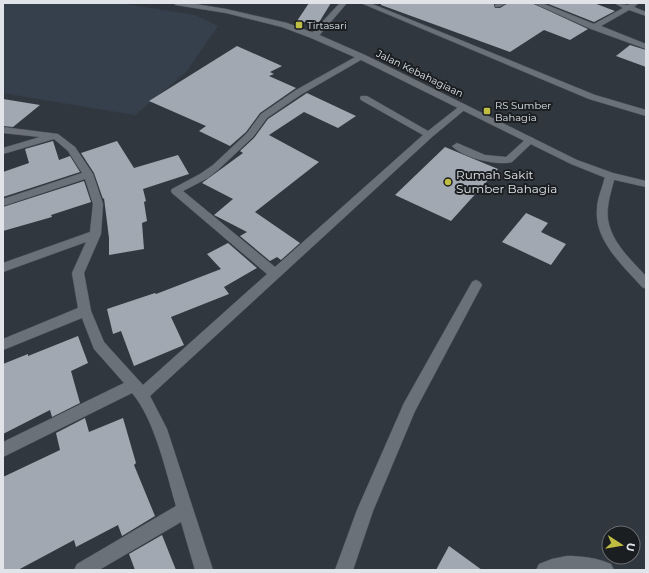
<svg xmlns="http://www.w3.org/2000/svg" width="649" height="573" font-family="Montserrat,sans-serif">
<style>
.built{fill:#36404c}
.building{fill:#a1a8b1}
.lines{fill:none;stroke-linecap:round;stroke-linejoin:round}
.minor-casing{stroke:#51555c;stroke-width:1}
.tertiary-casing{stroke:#51555c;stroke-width:1}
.minor{fill:#6a7179;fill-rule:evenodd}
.tertiary{fill:#6a7179;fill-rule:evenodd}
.poi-dot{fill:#bfbe42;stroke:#1b1e21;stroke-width:1.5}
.labels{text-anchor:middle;stroke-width:4;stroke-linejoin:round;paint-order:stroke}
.far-poi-label{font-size:10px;fill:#e0e3e8;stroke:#1b1e21;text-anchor:start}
.far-street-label{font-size:10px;fill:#e0e3e8;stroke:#1b1e21}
.poi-label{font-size:12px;fill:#e0e3e8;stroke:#1b1e21;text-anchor:start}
</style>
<rect width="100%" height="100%" fill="#31373e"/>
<!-- built -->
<polygon class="built" points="3,3 119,3 195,15 218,26 186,72 135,115 3,93"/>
<!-- building -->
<g class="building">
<polygon points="309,3 331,3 318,24 297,21"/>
<polygon points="381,3 495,3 494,5 495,8 500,8 508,3 532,3 588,29 570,40 544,30 510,52 381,5"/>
<polygon points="546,3 594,3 615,11 594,22"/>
<polygon points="630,45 646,50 646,67 616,56"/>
<polygon points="237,46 282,66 270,72 274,74 269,76 296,88 260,113 246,132 230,146 199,131 206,126 149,101"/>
<polygon points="307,93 356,116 338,128 304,112 269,135 319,162 255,212 300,243 281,260 277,257 270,261 240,236 247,232 214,215 233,199 202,183 243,153 240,151 254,138 268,119"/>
<polygon points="3,99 40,105 13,127 3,126"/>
<polygon points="53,141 59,160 70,156 80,172 3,197 3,172 29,163 25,149"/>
<polygon points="117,141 134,168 178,155 189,174 143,189 146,201 144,202 147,221 142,223 144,249 109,255 109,238 104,198 103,199 94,173 81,153"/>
<polygon points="445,147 498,169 451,221 395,195"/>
<polygon points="84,181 91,202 51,215 52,217 3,231 3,207"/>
<polygon points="526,213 548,223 541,232 566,244 551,265 502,242"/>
<polygon points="228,243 257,268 224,287 229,294 171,317 184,345 134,366 121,331 113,334 107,309 155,293 156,294 221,269 207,254"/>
<polygon points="78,336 88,363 71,371 80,403 52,417 50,410 3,434 3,364 28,354 28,356"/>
<polygon points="85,418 89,432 123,418 136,463 134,465 155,516 122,536 118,525 76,547 74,540 18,570 3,570 3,477 60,450 56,433"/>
<polygon points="162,535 176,570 135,570 129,554"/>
<polygon points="449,546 482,570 436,570"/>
</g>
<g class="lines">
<!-- minor casing -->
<g class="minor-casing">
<g id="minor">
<polygon points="340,3 347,3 317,38 311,38 311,34"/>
<polygon points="361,3 370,3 595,95 646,110 646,116 589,99"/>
<polygon points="498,3 507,3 499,7 495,7 495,5"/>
<polygon points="533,3 542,3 594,24 623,8 614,3 628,5 631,3 639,3 634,7 646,12 646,16 629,10 601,26 646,44 646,49 591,29"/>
<path d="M359 55H362L366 57 302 94 267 118 253 137 219 169 208 178 183 191 275 267 423 135 361 100 360 98 361 96H367L428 131 461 105 464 104 468 107 432 137 150 396 167 429 213 570H195L181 522 99 570H74L77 564 176 506C166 472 155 420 132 393L3 457V442L124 383 94 349 82 318 3 350V339L78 308 72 273 86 242 3 272V263L90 232 93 204 85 179 3 206V199L82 173 68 151 54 139 3 154V148L40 137 3 133V127L58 134 75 147 93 174 103 204 101 234 84 273 91 311 104 342 143 385 267 274 172 193 171 191 172 189 200 174 213 165 247 133 261 114 296 90Z"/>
<path d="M530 137 533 138 535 140 533 142 512 162C497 166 463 158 452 146L457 143 485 155 506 157 527 138Z"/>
<path d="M610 173 615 176C613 186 609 196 608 207 604 235 628 257 646 276V289L642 287C623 266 594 240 597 209 597 198 603 187 605 176Z"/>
<polygon points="476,280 480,282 482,285 415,411 373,511 353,570 335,570 357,510 404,403 472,282"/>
<path d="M567 556C582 556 597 558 611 564L614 570H536L539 564 552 559Z"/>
</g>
</g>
<!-- tertiary casing -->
<g class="tertiary-casing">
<polygon id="tertiary" points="173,3 189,3 226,9 287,23 317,34 365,55 577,160 613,173 646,181 646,187 606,178 571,164 359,59 311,38 282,27 226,13 176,5"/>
</g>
<!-- minor -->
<use href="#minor" class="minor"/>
<!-- tertiary -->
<use href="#tertiary" class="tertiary"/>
</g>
<!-- markers -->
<g class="poi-dot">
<rect x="295" y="21" width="8" height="8" rx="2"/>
<rect x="483" y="107" width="8" height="8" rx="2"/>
<circle cx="448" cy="182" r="4"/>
</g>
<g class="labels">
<!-- far-poi labels -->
<g class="far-poi-label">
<text x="307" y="29">Tirtasari</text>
<text x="495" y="109">RS Sumber<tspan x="495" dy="12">Bahagia</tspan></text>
</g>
<!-- far-street labels -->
<g class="far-street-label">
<text transform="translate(420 73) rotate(26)" y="4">Jalan Kebahagiaan</text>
</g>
<!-- poi labels -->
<g class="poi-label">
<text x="456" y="179">Rumah Sakit<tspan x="456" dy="14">Sumber Bahagia</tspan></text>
</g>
</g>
<!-- border -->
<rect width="649" height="573" fill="none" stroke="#e0e3e8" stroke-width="8"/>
<!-- north arrow -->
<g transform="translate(621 545) rotate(102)"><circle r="19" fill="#1b1e21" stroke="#6a6d71"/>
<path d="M0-3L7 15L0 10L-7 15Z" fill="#bfbe42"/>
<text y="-6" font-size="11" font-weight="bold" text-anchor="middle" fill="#e0e3e8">U</text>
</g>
</svg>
